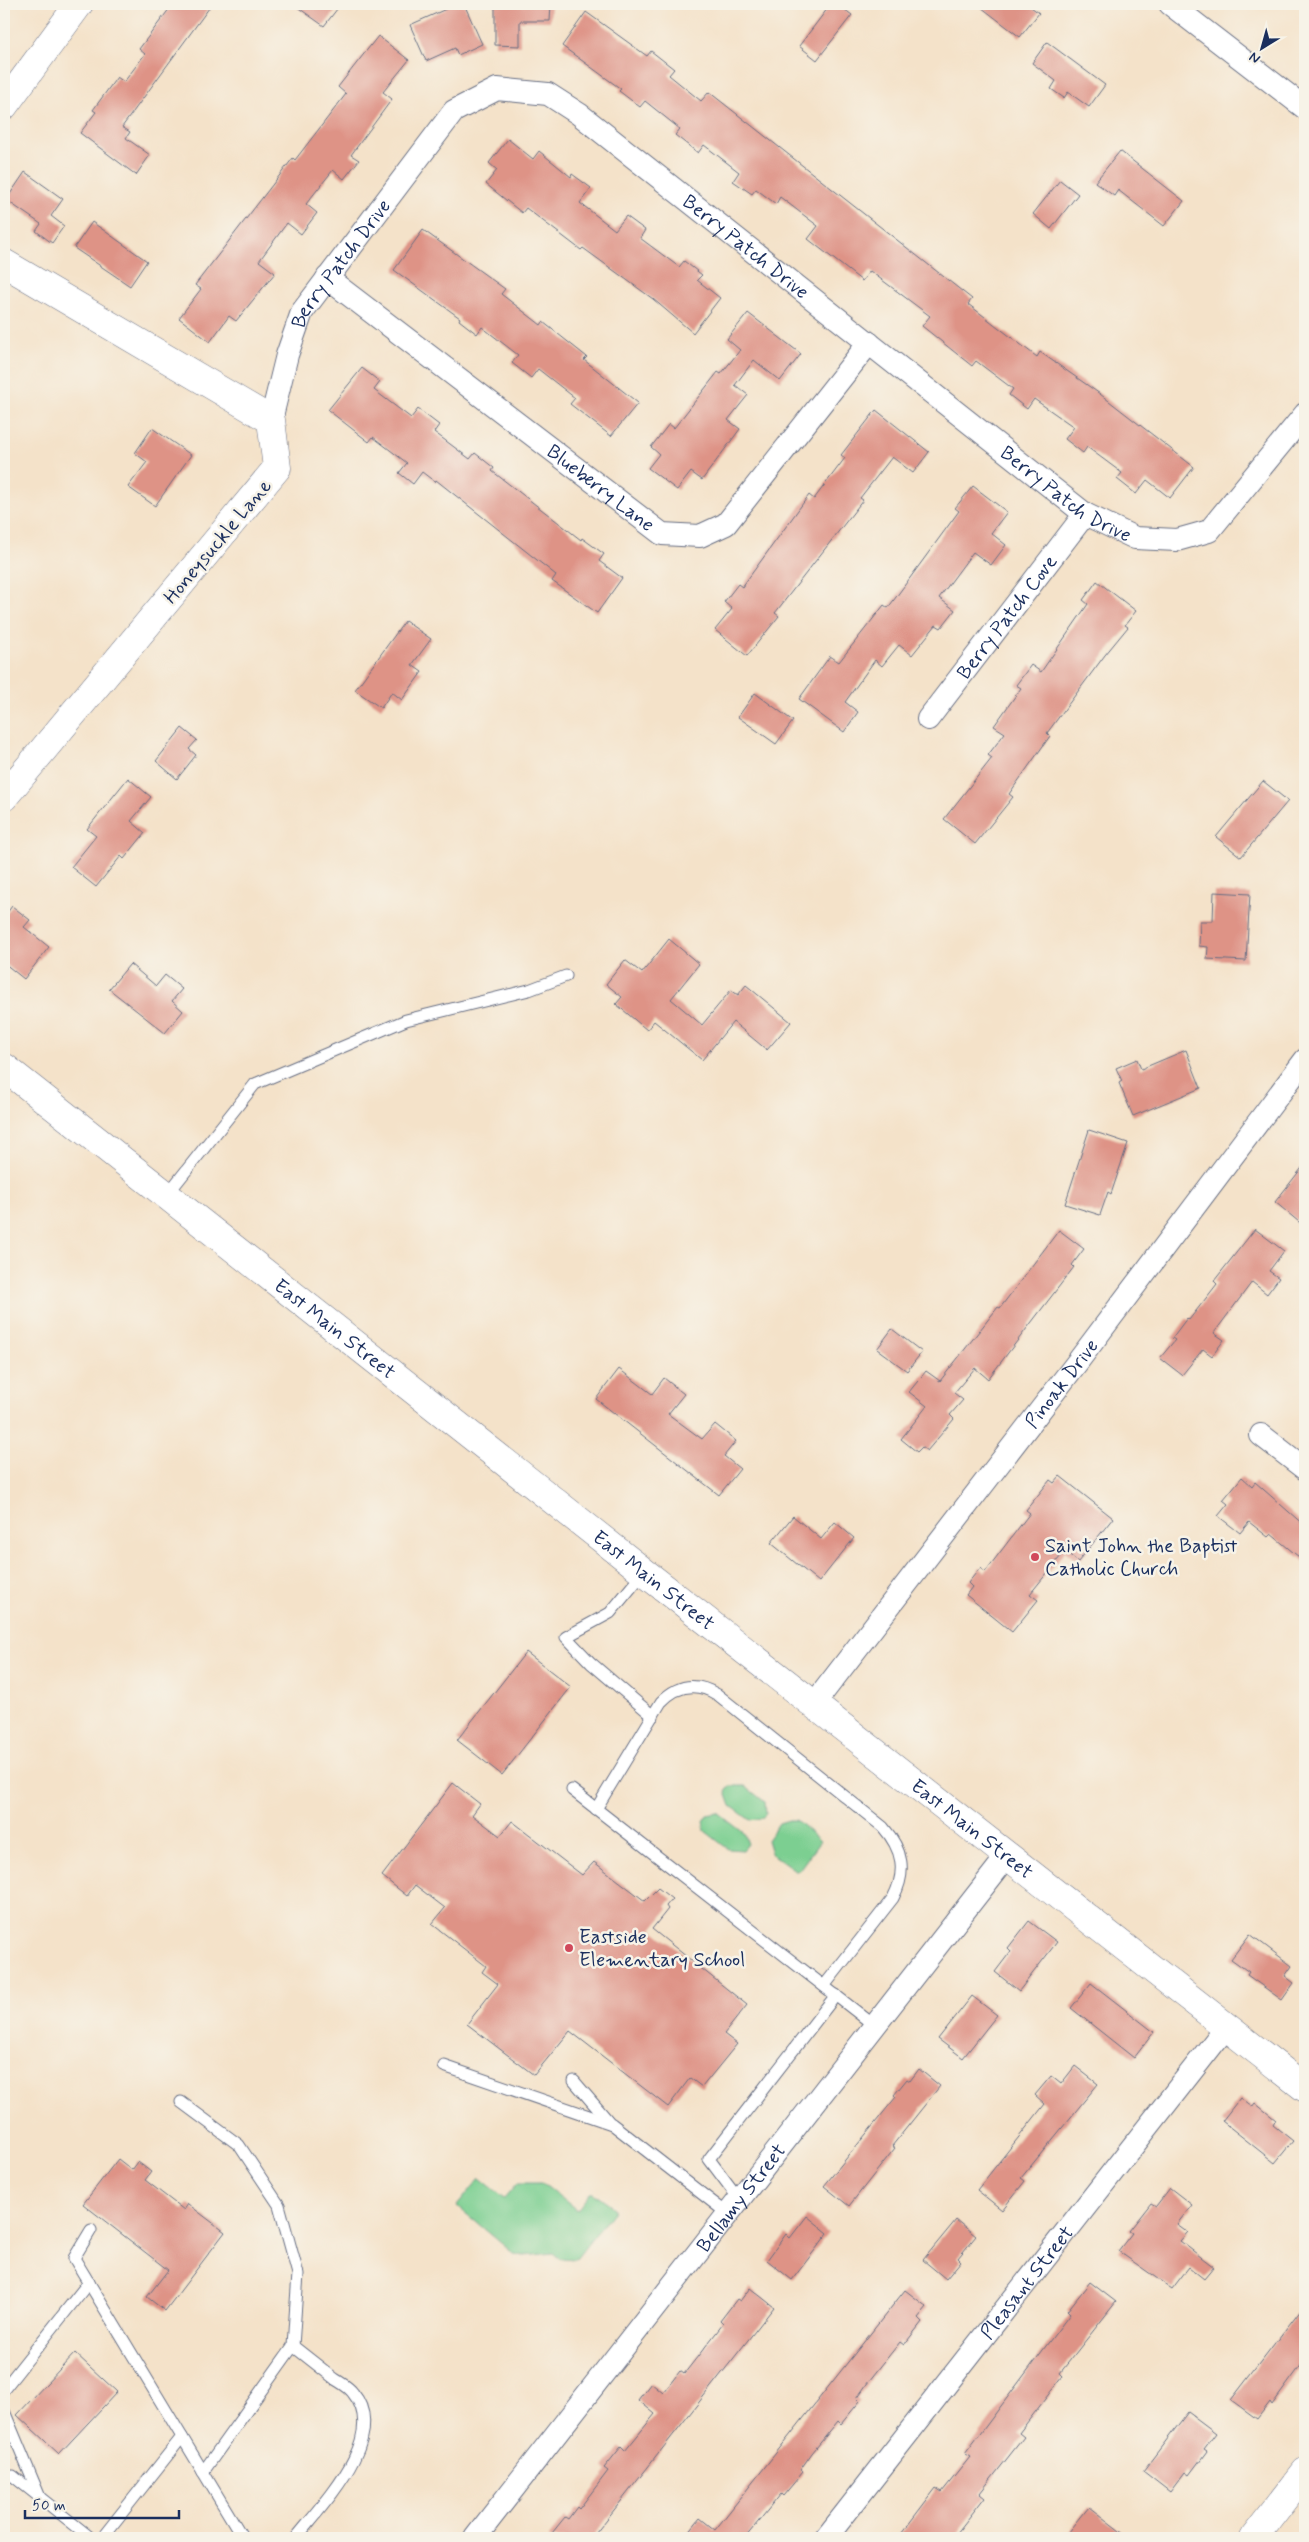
<svg xmlns="http://www.w3.org/2000/svg" width="1309" height="2542" font-family="Mynerve,sans-serif">
<style>
.green{fill:#7ccf91;stroke:#4c7f78}
.building{fill:#de9386}
.lines{fill:none;stroke-linecap:round;stroke-linejoin:round}
.lane-casing{stroke:#676e83;stroke-width:13}
.street-casing{stroke:#676e83;stroke-width:24}
.secondary-casing{stroke:#676e83;stroke-width:29}
.lane{stroke:#fff;stroke-width:11}
.street{stroke:#fff;stroke-width:22}
.secondary{stroke:#fff;stroke-width:28}
.poi-dot{fill:#d1495b;stroke:#f7f3e8;stroke-width:2}
.labels{text-anchor:middle;stroke-width:5;stroke-linejoin:round;paint-order:stroke}
.street-label{font-size:20px;fill:#1b2f5e;stroke:#f7f3e8}
.poi-label{font-size:20px;fill:#1b2f5e;stroke:#f7f3e8;text-anchor:start}
</style>
<rect width="100%" height="100%" fill="#f7f3e8"/>
<filter id="ink" filterUnits="userSpaceOnUse"><feTurbulence type="fractalNoise" baseFrequency=".02" numOctaves="2"/><feDisplacementMap in="SourceGraphic" scale="10" xChannelSelector="R" yChannelSelector="G"/><feConvolveMatrix kernelMatrix="1 2 1 2 8 2 1 2 1" color-interpolation-filters="sRGB"/></filter>
<filter id="wash" filterUnits="userSpaceOnUse"><feTurbulence type="fractalNoise" baseFrequency=".0096" numOctaves="4" result="noise"/><feDisplacementMap in="SourceGraphic" scale="20" xChannelSelector="R" yChannelSelector="G"/><feGaussianBlur stdDeviation="1.12" result="paint"/><feColorMatrix in="noise" values="0 0 0 0 0 0 0 0 0 0 0 0 0 0 0 0 0 1.4 0 .05"/><feComposite in="paint" operator="in"/></filter>
<g filter="url(#wash)">
<rect width="100%" height="100%" fill="#f4e2c9"/>
<!-- green -->
<g class="green">
<polygon points="730,1786 745,1786 765,1802 766,1813 763,1818 750,1820 731,1806 726,1792"/>
<polygon points="718,1813 744,1833 748,1844 743,1850 728,1849 705,1831 703,1821 707,1815"/>
<polygon points="789,1820 796,1820 820,1841 799,1870 795,1870 771,1853 767,1840 779,1823"/>
<polygon points="480,2178 505,2198 518,2183 542,2183 577,2210 590,2193 593,2193 614,2208 614,2211 576,2259 559,2258 553,2253 524,2256 514,2254 457,2206"/>
</g>
<g id="blocks">
<!-- building -->
<g class="building">
<polygon points="173,4 212,4 122,127 130,132 126,138 150,155 136,175 80,133 96,112 93,110 117,77 124,82 145,54 139,49"/>
<polygon points="293,4 341,4 324,26"/>
<polygon points="444,4 464,4 482,44 458,55 455,48 426,61 410,25 446,9"/>
<polygon points="495,4 551,4 550,21 520,21 520,46 495,45"/>
<polygon points="831,4 837,4 852,15 817,60 799,46"/>
<polygon points="977,4 1027,4 1039,13 1020,37"/>
<polygon points="586,12 647,56 651,51 674,69 669,75 701,101 709,92 972,299 968,304 1037,357 1040,352 1100,394 1194,467 1170,498 1147,480 1136,494 1117,479 1122,473 1087,447 1083,453 1065,439 1074,427 1034,399 1027,409 1009,395 1013,389 976,361 972,366 922,326 930,316 870,271 862,281 808,239 818,226 780,197 776,204 756,189 752,194 733,181 739,172 704,145 698,153 675,135 680,129 645,101 640,107 619,91 621,89 562,46"/>
<polygon points="378,36 409,60 383,92 392,99 351,155 359,160 344,179 333,170 306,204 317,213 301,234 287,223 259,261 275,273 236,321 229,316 210,342 179,318 201,289 195,285 293,158 295,160 346,94 338,87"/>
<polygon points="1047,42 1105,85 1089,107 1068,92 1064,98 1051,89 1056,81 1032,63"/>
<polygon points="508,139 533,159 539,151 571,177 572,174 591,188 580,203 615,230 626,216 645,230 640,238 679,267 684,261 702,275 697,280 720,298 693,333 653,299 583,248 581,250 526,208 522,213 486,184 497,170 489,163"/>
<polygon points="1120,151 1184,201 1164,226 1118,190 1114,196 1095,182"/>
<polygon points="25,172 63,199 51,216 64,226 52,243 36,231 41,224 6,200"/>
<polygon points="1060,180 1078,194 1051,229 1033,214"/>
<polygon points="92,222 147,261 130,286 74,248"/>
<polygon points="423,230 505,289 501,294 541,325 543,322 587,357 584,360 638,403 611,436 570,404 575,398 538,369 531,378 512,363 518,355 482,327 477,334 459,320 460,318 394,270"/>
<polygon points="748,313 801,354 780,381 754,360 735,385 748,395 728,420 740,429 702,480 691,472 677,490 648,468 659,454 651,447 669,424 674,428 718,372 721,374 740,350 727,339"/>
<polygon points="362,368 380,382 374,390 411,418 418,409 439,425 434,432 470,459 475,453 494,468 492,471 581,540 582,538 604,554 599,561 622,578 597,613 552,581 556,575 436,480 435,482 422,472 413,484 399,473 407,463 373,437 369,442 328,410"/>
<polygon points="876,410 929,452 913,473 892,457 860,498 863,500 775,613 779,616 747,656 715,630 732,609 724,602 738,584 742,587 809,495 814,499 845,458 841,455"/>
<polygon points="152,428 191,455 155,506 128,487 147,462 135,453"/>
<polygon points="973,486 1007,512 991,533 1006,545 991,565 973,552 939,598 955,610 941,628 936,625 912,655 899,645 882,666 875,660 845,702 858,712 844,732 799,699 830,656 839,662 884,605 888,608 959,511 955,508"/>
<polygon points="1097,581 1136,611 1125,625 1128,627 1105,655 1047,733 1050,736 1009,794 1013,797 975,844 944,819 992,758 988,755 1005,733 994,726 1021,688 1016,685 1031,665 1041,672 1088,604 1083,600"/>
<polygon points="405,621 431,639 412,665 422,672 402,700 392,692 381,708 355,690"/>
<polygon points="755,693 793,721 776,744 738,717"/>
<polygon points="182,728 197,740 189,749 196,755 177,779 156,761"/>
<polygon points="128,778 151,797 131,821 145,833 124,859 121,856 96,887 71,867 96,836 87,829"/>
<polygon points="1263,781 1288,801 1241,857 1216,837"/>
<polygon points="1214,892 1250,894 1246,961 1207,959 1208,947 1199,946 1200,921 1213,921"/>
<polygon points="12,906 30,920 24,927 49,947 24,979 4,963 4,917"/>
<polygon points="669,939 699,964 671,999 702,1025 731,990 738,995 746,985 791,1022 767,1050 733,1022 702,1060 654,1021 647,1030 616,1004 622,997 606,984 625,960 642,973"/>
<polygon points="130,964 156,986 165,975 182,989 172,1001 183,1011 165,1033 109,989"/>
<polygon points="1186,1050 1201,1088 1133,1116 1119,1083 1122,1081 1116,1068 1137,1059 1141,1069"/>
<polygon points="1089,1130 1128,1143 1111,1194 1108,1192 1100,1215 1065,1204"/>
<polygon points="1305,1164 1305,1227 1275,1202"/>
<polygon points="1255,1229 1284,1251 1269,1271 1279,1278 1267,1294 1252,1282 1214,1333 1224,1340 1212,1356 1203,1349 1182,1375 1160,1358 1175,1340 1172,1338 1187,1318 1189,1320 1217,1284 1214,1281"/>
<polygon points="1059,1230 1084,1249 1072,1265 1074,1267 988,1379 975,1368 954,1393 963,1400 950,1415 954,1419 927,1451 922,1447 917,1452 901,1439 927,1406 909,1392 926,1371 940,1381 998,1307 1000,1308"/>
<polygon points="892,1329 922,1352 907,1371 877,1349"/>
<polygon points="619,1369 652,1394 664,1378 684,1394 668,1414 702,1439 715,1424 736,1441 724,1456 740,1469 719,1495 596,1399"/>
<polygon points="1060,1476 1113,1518 1078,1562 1065,1551 1030,1594 1038,1600 1012,1632 966,1595 972,1587 968,1583 980,1568 985,1572 1030,1513 1026,1510 1050,1480 1054,1483"/>
<polygon points="1242,1477 1252,1486 1255,1482 1305,1526 1305,1562 1271,1534 1268,1537 1249,1522 1240,1533 1218,1516 1228,1504 1223,1500"/>
<polygon points="793,1516 821,1539 835,1522 854,1538 819,1582 771,1543"/>
<polygon points="526,1652 571,1687 502,1775 457,1740"/>
<polygon points="453,1783 480,1804 472,1815 500,1836 512,1821 582,1875 594,1862 645,1901 658,1888 672,1899 666,1906 668,1909 652,1929 747,2005 724,2034 737,2044 702,2087 690,2078 668,2107 570,2031 534,2075 467,2024 498,1984 482,1972 486,1966 432,1924 445,1908 415,1885 407,1896 382,1876"/>
<polygon points="1029,1921 1057,1942 1019,1991 995,1972 1011,1951 1008,1948"/>
<polygon points="1250,1934 1292,1966 1285,1976 1294,1983 1282,2000 1247,1975 1249,1972 1231,1959"/>
<polygon points="1091,1983 1154,2032 1134,2058 1071,2008"/>
<polygon points="972,1996 997,2015 963,2058 938,2039"/>
<polygon points="1075,2066 1098,2084 1021,2178 1025,2181 1002,2210 977,2190 1045,2104 1035,2095 1051,2076 1061,2084"/>
<polygon points="919,2069 940,2086 892,2146 895,2148 849,2206 824,2186 896,2097 894,2095 907,2079 910,2081"/>
<polygon points="1240,2098 1252,2107 1255,2103 1276,2120 1273,2125 1293,2141 1275,2163 1222,2121"/>
<polygon points="118,2159 132,2170 138,2162 151,2172 145,2180 184,2210 188,2204 225,2232 165,2311 147,2297 168,2270 83,2204"/>
<polygon points="1170,2188 1192,2205 1177,2224 1188,2232 1180,2241 1214,2267 1204,2279 1189,2267 1172,2289 1118,2251 1132,2233 1129,2231 1151,2203 1156,2206"/>
<polygon points="807,2216 828,2233 792,2280 767,2260 786,2234 790,2238"/>
<polygon points="956,2220 976,2236 958,2258 961,2261 946,2279 923,2260"/>
<polygon points="1090,2282 1116,2302 1060,2373 1063,2376 1019,2433 1024,2437 980,2493 985,2497 953,2538 898,2538 936,2488 942,2492 970,2457 965,2454 1070,2314 1067,2311"/>
<polygon points="750,2288 774,2307 592,2538 548,2538 565,2517 568,2519 577,2507 579,2509 608,2471 604,2468 621,2447 625,2451 655,2414 638,2400 651,2383 663,2393 680,2371 684,2374 723,2324 720,2321 737,2299 740,2301"/>
<polygon points="905,2290 927,2307 918,2318 922,2322 904,2345 900,2342 869,2381 857,2398 860,2401 841,2424 838,2421 812,2453 800,2470 803,2472 783,2496 781,2494 745,2538 684,2538 700,2518 715,2530"/>
<polygon points="1305,2304 1305,2360 1272,2405 1270,2402 1257,2419 1231,2400"/>
<polygon points="75,2353 117,2392 59,2454 17,2415"/>
<polygon points="1188,2412 1216,2433 1204,2449 1207,2451 1189,2475 1185,2472 1170,2492 1143,2471"/>
<polygon points="1089,2507 1129,2538 1064,2538"/>
</g>
</g>
</g>
<g filter="url(#ink)">
<use href="#blocks" fill-opacity="0" stroke="#676e83" stroke-width="1"/>
<g class="lines">
<!-- lane casing -->
<g class="lane-casing">
<g id="lane">
<polyline points="166,1196 255,1084 406,1020 529,990 566,976"/>
<polyline points="644,1572 610,1613 566,1637 591,1663 653,1716"/>
<polyline points="572,1790 875,2026"/>
<path d="M596 1809 661 1702C678 1684 697 1682 718 1695L883 1827C903 1850 907 1871 893 1898L824 1986"/>
<polyline points="444,2066 612,2124 728,2214"/>
<polyline points="574,2081 610,2123"/>
<polyline points="181,2102 239,2145 279,2205 298,2274 293,2346 203,2472"/>
<polyline points="739,2199 709,2159 836,1995"/>
<polyline points="91,2230 74,2258 243,2538"/>
<path d="M293 2346C307 2357 321 2368 335 2379 341 2383 349 2387 353 2393 390 2437 322 2505 296 2538"/>
<polyline points="4,2389 89,2282"/>
<polyline points="4,2411 39,2495"/>
<polyline points="13,2476 91,2538"/>
<polyline points="102,2538 182,2437"/>
</g>
</g>
<!-- street casing -->
<g class="street-casing">
<g id="street">
<polyline points="1170,4 1305,108"/>
<path id="s1" d="M327 278 662 534 700 536 726 524 869 343"/>
<path id="s2" d="M271 420 287 355 302 312 454 111 497 89 548 94 579 114 1085 514 1135 538 1177 540 1209 531 1305 414"/>
<path id="s3" d="M928 719 1085 514"/>
<polyline points="1261,1435 1305,1469"/>
<path id="s4" d="M814 1704 1079 1360 1305 1060"/>
<path id="s5" d="M475 2538 1008 1855"/>
<path id="s6" d="M826 2538 1227 2026"/>
</g>
</g>
<!-- secondary casing -->
<g class="secondary-casing">
<g id="secondary">
<polyline points="4,106 79,4"/>
<polyline points="4,263 271,420 277,468 4,797"/>
<path id="s7" d="M4 1067 644 1572 1305 2088"/>
<polyline points="1254,2538 1305,2472"/>
</g>
</g>
<!-- lane -->
<use href="#lane" class="lane"/>
<!-- street -->
<use href="#street" class="street"/>
<!-- secondary -->
<use href="#secondary" class="secondary"/>
</g>
</g>
<!-- markers -->
<g class="poi-dot">
<circle cx="1035" cy="1557" r="5"/>
<circle cx="569" cy="1948" r="5"/>
</g>
<g class="labels">
<!-- street labels -->
<g class="street-label">
<text dy="7" stroke="none"><textPath href="#s2" startOffset="714">Berry Patch Drive</textPath></text>
<text dy="7" stroke="none"><textPath href="#s2" startOffset="174">Berry Patch Drive</textPath></text>
<text dy="7" stroke="none"><textPath href="#s1" startOffset="345">Blueberry Lane</textPath></text>
<text dy="7" stroke="none"><textPath href="#s2" startOffset="1119">Berry Patch Drive</textPath></text>
<text transform="translate(217 541) rotate(-50)" y="7">Honeysuckle Lane</text>
<text dy="7" stroke="none"><textPath href="#s3" startOffset="129">Berry Patch Cove</textPath></text>
<text dy="7" stroke="none"><textPath href="#s7" startOffset="422">East Main Street</textPath></text>
<text dy="7" stroke="none"><textPath href="#s4" startOffset="405">Pinoak Drive</textPath></text>
<text dy="7" stroke="none"><textPath href="#s7" startOffset="828">East Main Street</textPath></text>
<text dy="7" stroke="none"><textPath href="#s7" startOffset="1232">East Main Street</textPath></text>
<text dy="7" stroke="none"><textPath href="#s5" startOffset="432">Bellamy Street</textPath></text>
<text dy="7" stroke="none"><textPath href="#s6" startOffset="325">Pleasant Street</textPath></text>
</g>
<!-- poi labels -->
<g class="poi-label">
<text x="1045" y="1552">Saint John the Baptist<tspan x="1045" dy="23">Catholic Church</tspan></text>
<text x="579" y="1943">Eastside<tspan x="579" dy="23">Elementary School</tspan></text>
</g>
</g>
<!-- margin -->
<rect width="1309" height="2542" fill="none" stroke="#f7f3e8" stroke-width="20"/>
<!-- north arrow -->
<g transform="translate(1262 48) rotate(217)" stroke="#f7f3e8" stroke-width="4" paint-order="stroke">
<path d="M0-4L9 19L0 12L-9 19Z" fill="#1b2f5e"/>
<text y="-8" font-size="14" font-weight="bold" text-anchor="middle" fill="#1b2f5e">N</text>
</g>
<!-- scale -->
<path d="M25 2510v8h154v-8" fill="none" stroke="#1b2f5e" stroke-width="2.5"/>
<text x="32" y="2510" font-size="15" fill="#1b2f5e" stroke="#f7f3e8" stroke-width="4" paint-order="stroke">50 m</text>
</svg>
